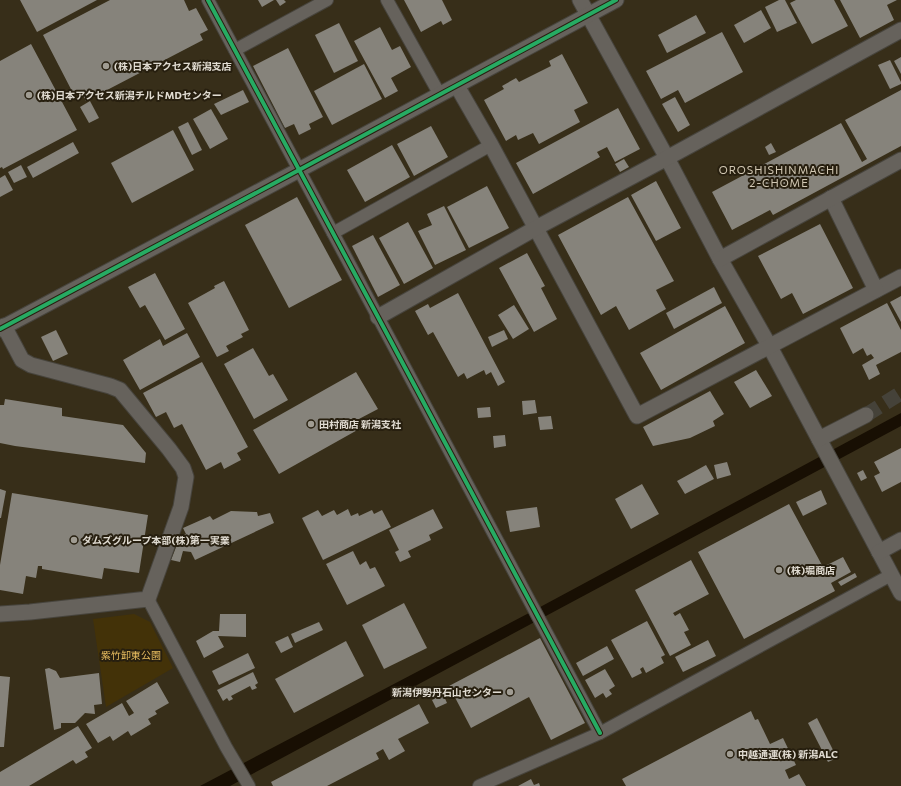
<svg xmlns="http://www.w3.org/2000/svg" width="901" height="786" font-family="Commissioner,'Noto Sans JP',sans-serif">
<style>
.built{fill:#372e19}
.green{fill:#433208}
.water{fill:#180f03}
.building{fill:#86837b}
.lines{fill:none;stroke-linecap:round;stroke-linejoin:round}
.tertiary-tunnel{stroke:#454239;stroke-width:15;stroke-dasharray:15 8;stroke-linecap:butt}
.minor-casing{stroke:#47443d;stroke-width:14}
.tertiary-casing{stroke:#47443d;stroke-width:17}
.minor{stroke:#66625c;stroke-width:12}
.tertiary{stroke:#66625c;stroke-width:15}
.cycleway-casing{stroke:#271f0f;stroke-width:6}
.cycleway{stroke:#26ab63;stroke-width:4}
.poi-dot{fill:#a09c92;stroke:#271f0f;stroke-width:1.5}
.labels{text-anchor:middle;stroke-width:4;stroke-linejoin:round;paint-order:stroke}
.poi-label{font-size:10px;font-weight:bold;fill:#e0dbd1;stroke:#271f0f;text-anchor:start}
.park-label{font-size:10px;fill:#e9be60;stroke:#271f0f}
.neighbourhood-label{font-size:11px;letter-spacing:1px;fill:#d2c8b3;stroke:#271f0f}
</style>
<rect width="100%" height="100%" fill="#2a271e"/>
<!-- built -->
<rect class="built" x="0" y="0" width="901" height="786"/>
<!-- green -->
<polygon class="green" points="134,614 150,622 173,668 106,707 93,619"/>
<!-- water -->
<polygon class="water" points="901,413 901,426 417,685 414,687 230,786 200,786 529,613"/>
<!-- building -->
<g class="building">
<polygon points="20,0 97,0 37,32"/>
<polygon points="110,0 184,0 189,11 196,8 208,30 200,34 203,40 86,101 81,92 74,95 43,35"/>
<polygon points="258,0 274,0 262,7"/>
<polygon points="276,0 284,0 286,2 280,6"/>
<polygon points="404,0 442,0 452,20 443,25 441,21 421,32"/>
<polygon points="779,0 785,0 797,23 777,32 765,7"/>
<polygon points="796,0 834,0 848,26 812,44 790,3"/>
<polygon points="840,0 897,0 887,5 894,20 860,38"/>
<polygon points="761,10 771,28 744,43 734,25"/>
<polygon points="696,15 706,33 667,53 658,35"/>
<polygon points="339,23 358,61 334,73 315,35"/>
<polygon points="380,27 392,50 400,46 411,67 391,78 398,91 385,98 354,41"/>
<polygon points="722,32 743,72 685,103 678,90 661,99 646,71"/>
<polygon points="31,44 77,130 3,169 2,167 0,168 0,61"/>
<polygon points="288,48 323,117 309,124 311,129 299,135 294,124 285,128 253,66"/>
<polygon points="562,54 588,103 574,110 580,122 539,144 533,133 518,140 516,135 506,141 484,100 504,89 502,86 516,78 519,82 551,66 549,61"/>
<polygon points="901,57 901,74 894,61"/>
<polygon points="890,60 901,82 901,84 890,89 878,65"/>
<polygon points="364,64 382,99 332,125 314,91"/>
<polygon points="243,90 249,102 221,115 214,104"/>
<polygon points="901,90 901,146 773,215 770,210 732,230 712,192 841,123 862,162 867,159 845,120"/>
<polygon points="675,97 690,125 678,132 662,104"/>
<polygon points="90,101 99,118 89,123 80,107"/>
<polygon points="618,108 640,149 615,162 607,147 597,152 600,157 533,194 516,163"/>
<polygon points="211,109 228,139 210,149 193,119"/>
<polygon points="188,122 202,150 192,155 178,127"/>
<polygon points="431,126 448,157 414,176 397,144"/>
<polygon points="173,130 194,170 132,203 111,163"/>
<polygon points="73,142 79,153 33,178 27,167"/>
<polygon points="771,143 776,152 769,155 765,147"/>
<polygon points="392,145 410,177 365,202 347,170"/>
<polygon points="624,159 629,167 620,172 615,164"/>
<polygon points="21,165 27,177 14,183 8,172"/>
<polygon points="5,175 13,190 0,197 0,178"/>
<polygon points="656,181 681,228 656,241 631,195"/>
<polygon points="487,186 509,228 469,248 447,207"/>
<polygon points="297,197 342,280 289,308 245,225"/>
<polygon points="628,197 674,281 656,290 666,309 629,330 616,306 601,315 558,235"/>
<polygon points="444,206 466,250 435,265 418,231 432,225 427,214"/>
<polygon points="408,222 433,268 404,284 379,238"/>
<polygon points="820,224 853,288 803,314 792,293 781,299 758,256"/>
<polygon points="373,235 400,285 378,297 352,246"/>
<polygon points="527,253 545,286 541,288 557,319 534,332 499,268"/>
<polygon points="155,273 185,329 165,340 145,305 140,308 128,287"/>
<polygon points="224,281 249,330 241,334 243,337 226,346 229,351 217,357 188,303 215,288 214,286"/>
<polygon points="714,287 722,303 674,329 666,313"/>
<polygon points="458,293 505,382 498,386 491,372 486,375 484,370 467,379 464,373 458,377 433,332 428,335 415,311 428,304 430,308"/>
<polygon points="901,296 901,322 890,302"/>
<polygon points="887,303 901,330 901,352 876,365 880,374 869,380 862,365 874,358 871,354 867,356 863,348 853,354 840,328"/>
<polygon points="514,305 529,329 513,339 498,315"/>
<polygon points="725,306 745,343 661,390 640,353"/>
<polygon points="56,330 68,354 53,361 41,337"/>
<polygon points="504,330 508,339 492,347 488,337"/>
<polygon points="187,333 200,357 140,390 123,360 160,339 163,346"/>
<polygon points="253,348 269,376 273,374 288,400 254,419 224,364"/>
<polygon points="202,362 248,447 237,453 241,460 224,469 221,462 206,470 182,424 174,428 166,412 156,417 143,393"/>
<polygon points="756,370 772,396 750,408 734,382"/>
<polygon points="356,372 378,409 357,420 361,428 279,474 253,430"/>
<polygon points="710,391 724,414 713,421 715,426 690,438 653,446 643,427"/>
<polygon points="5,399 62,408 62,416 123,425 146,453 145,463 15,446 0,443 0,405 4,405"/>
<polygon points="535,400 537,413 523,415 522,401"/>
<polygon points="490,407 491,417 478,418 477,408"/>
<polygon points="551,416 553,429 540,430 538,417"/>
<polygon points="505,435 506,446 494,448 493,436"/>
<polygon points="901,448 901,482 882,492 874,476 880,473 874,462"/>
<polygon points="727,462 731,475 717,479 714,465"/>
<polygon points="706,465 714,479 685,494 677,481"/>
<polygon points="863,470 867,478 861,481 857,473"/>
<polygon points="642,484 659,514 631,529 615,499"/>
<polygon points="0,489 6,491 1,518 0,518"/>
<polygon points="821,490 827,504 803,516 796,502"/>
<polygon points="12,493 148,515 139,573 104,568 102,579 42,569 42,566 38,566 36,578 26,576 23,594 0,590 0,565"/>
<polygon points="789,504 823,567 843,557 851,572 831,583 835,591 744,639 698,552"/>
<polygon points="537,507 540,527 510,532 506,511"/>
<polygon points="348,509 351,516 358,513 359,516 372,510 374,514 382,510 391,527 323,560 302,518 318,510 322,516 334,510 337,515"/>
<polygon points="433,509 443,528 429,535 431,540 408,551 411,557 400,562 395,552 399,550 389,530"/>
<polygon points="231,511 257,512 258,516 270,513 274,523 195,560 191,552 183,551 180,562 171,560 180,537 186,534 183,528 210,516 213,520"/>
<polygon points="353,551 360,565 366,561 370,569 375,567 385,586 347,605 326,564"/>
<polygon points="691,560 709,594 673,613 675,616 680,613 689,630 684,632 691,645 670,656 635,590"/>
<polygon points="855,573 857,577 841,586 838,582"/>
<polygon points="404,603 427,648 384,669 362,625"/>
<polygon points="220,614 246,614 246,637 218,636 224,647 204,658 196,641 213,631 219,631"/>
<polygon points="647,621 665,655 661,657 664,663 646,673 643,667 640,669 642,673 632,678 611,640"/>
<polygon points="319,622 323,630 295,643 291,634"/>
<polygon points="288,636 293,647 281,653 275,642"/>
<polygon points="540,638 585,723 551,740 529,697 471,728 449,686"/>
<polygon points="708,640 716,656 683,672 675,657"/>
<polygon points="346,641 364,676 294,713 275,679"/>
<polygon points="607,646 614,659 583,676 576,663"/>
<polygon points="248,653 255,668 219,685 212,671"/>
<polygon points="49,668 56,671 60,678 99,673 102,704 94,705 95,714 85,713 75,723 61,723 61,728 54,730 45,669"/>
<polygon points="605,669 615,686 609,690 612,694 606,698 603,693 595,698 585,680"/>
<polygon points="253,672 258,683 255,685 257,688 252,690 250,686 231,696 233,699 229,701 227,698 223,701 217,690"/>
<polygon points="0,676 10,677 4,747 0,747"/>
<polygon points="157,682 169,703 155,711 157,714 148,719 151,724 131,736 128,731 113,741 110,736 98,743 86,724 122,703 129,716 134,713 126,701"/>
<polygon points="443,694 447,703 436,708 432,700"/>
<polygon points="419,704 429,723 398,739 405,751 389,760 383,749 376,753 379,759 327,786 273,786 271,782"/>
<polygon points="751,711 755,720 758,719 770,744 783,738 796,765 785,770 789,779 799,774 806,786 626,786 622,779"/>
<polygon points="817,718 837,758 828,762 808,723"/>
<polygon points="78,726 92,748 85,752 88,757 76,764 73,760 29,786 0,786 0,772"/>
<polygon points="531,779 534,785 539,783 540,786 518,786"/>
</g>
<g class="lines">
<!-- tertiary-tunnel -->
<polyline class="tertiary-tunnel" points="866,415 901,393"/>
<!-- minor casing -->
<g class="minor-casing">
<g id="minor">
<polyline points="208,0 378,317 600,733"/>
<polyline points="387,0 440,95"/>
<polyline points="235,50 327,0"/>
<polyline points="333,233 491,145"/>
<polyline points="148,599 226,747 249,786"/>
<polyline points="479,786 600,733 891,575"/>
</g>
</g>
<!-- tertiary casing -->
<g class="tertiary-casing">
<g id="tertiary">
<polyline points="580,0 667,158 720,259 770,347 901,593"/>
<polyline points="457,86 491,145 637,416 901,277"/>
<polyline points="831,198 876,290"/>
<polyline points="720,259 901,160"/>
<polyline points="378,317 536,228 667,158 901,30"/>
<polyline points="0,329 299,170 616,0"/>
<polyline points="819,439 866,415"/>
<polyline points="879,552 901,540"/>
<polyline points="0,614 30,612 148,599 181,507 186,477 183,468 169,449 120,390 110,386 31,365 22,360 4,326"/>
</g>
</g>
<!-- minor -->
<use href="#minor" class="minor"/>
<!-- tertiary -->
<use href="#tertiary" class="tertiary"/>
<!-- cycleway casing -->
<g class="cycleway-casing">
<g id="cycleway">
<polyline points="208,0 378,317 600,733"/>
<polyline points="0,329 299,170 616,0"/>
</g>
</g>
<!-- cycleway -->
<use href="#cycleway" class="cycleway"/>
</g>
<!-- markers -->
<g class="poi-dot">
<circle cx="106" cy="66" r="4"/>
<circle cx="29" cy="95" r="4"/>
<circle cx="311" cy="424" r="4"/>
<circle cx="74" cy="540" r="4"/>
<circle cx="779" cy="570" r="4"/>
<circle cx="510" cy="692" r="4"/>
<circle cx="730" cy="754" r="4"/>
</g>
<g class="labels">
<!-- poi labels -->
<g class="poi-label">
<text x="114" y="70">(株)日本アクセス新潟支店</text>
<text x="37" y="99">(株)日本アクセス新潟チルドMDセンター</text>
<text x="319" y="428">田村商店 新潟支社</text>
<text x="82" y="544">ダムズグループ本部(株)第一実業</text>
<text x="787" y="574">(株)堀商店</text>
<text x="502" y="696" text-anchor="end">新潟伊勢丹石山センター</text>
<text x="738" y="758">中越通運(株) 新潟ALC</text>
</g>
<!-- park labels -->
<g class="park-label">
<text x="131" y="659">紫竹卸東公園</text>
</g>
<!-- neighbourhood labels -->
<g class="neighbourhood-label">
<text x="779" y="174">OROSHISHINMACHI<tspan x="779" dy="13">2-CHOME</tspan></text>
</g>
</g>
</svg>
